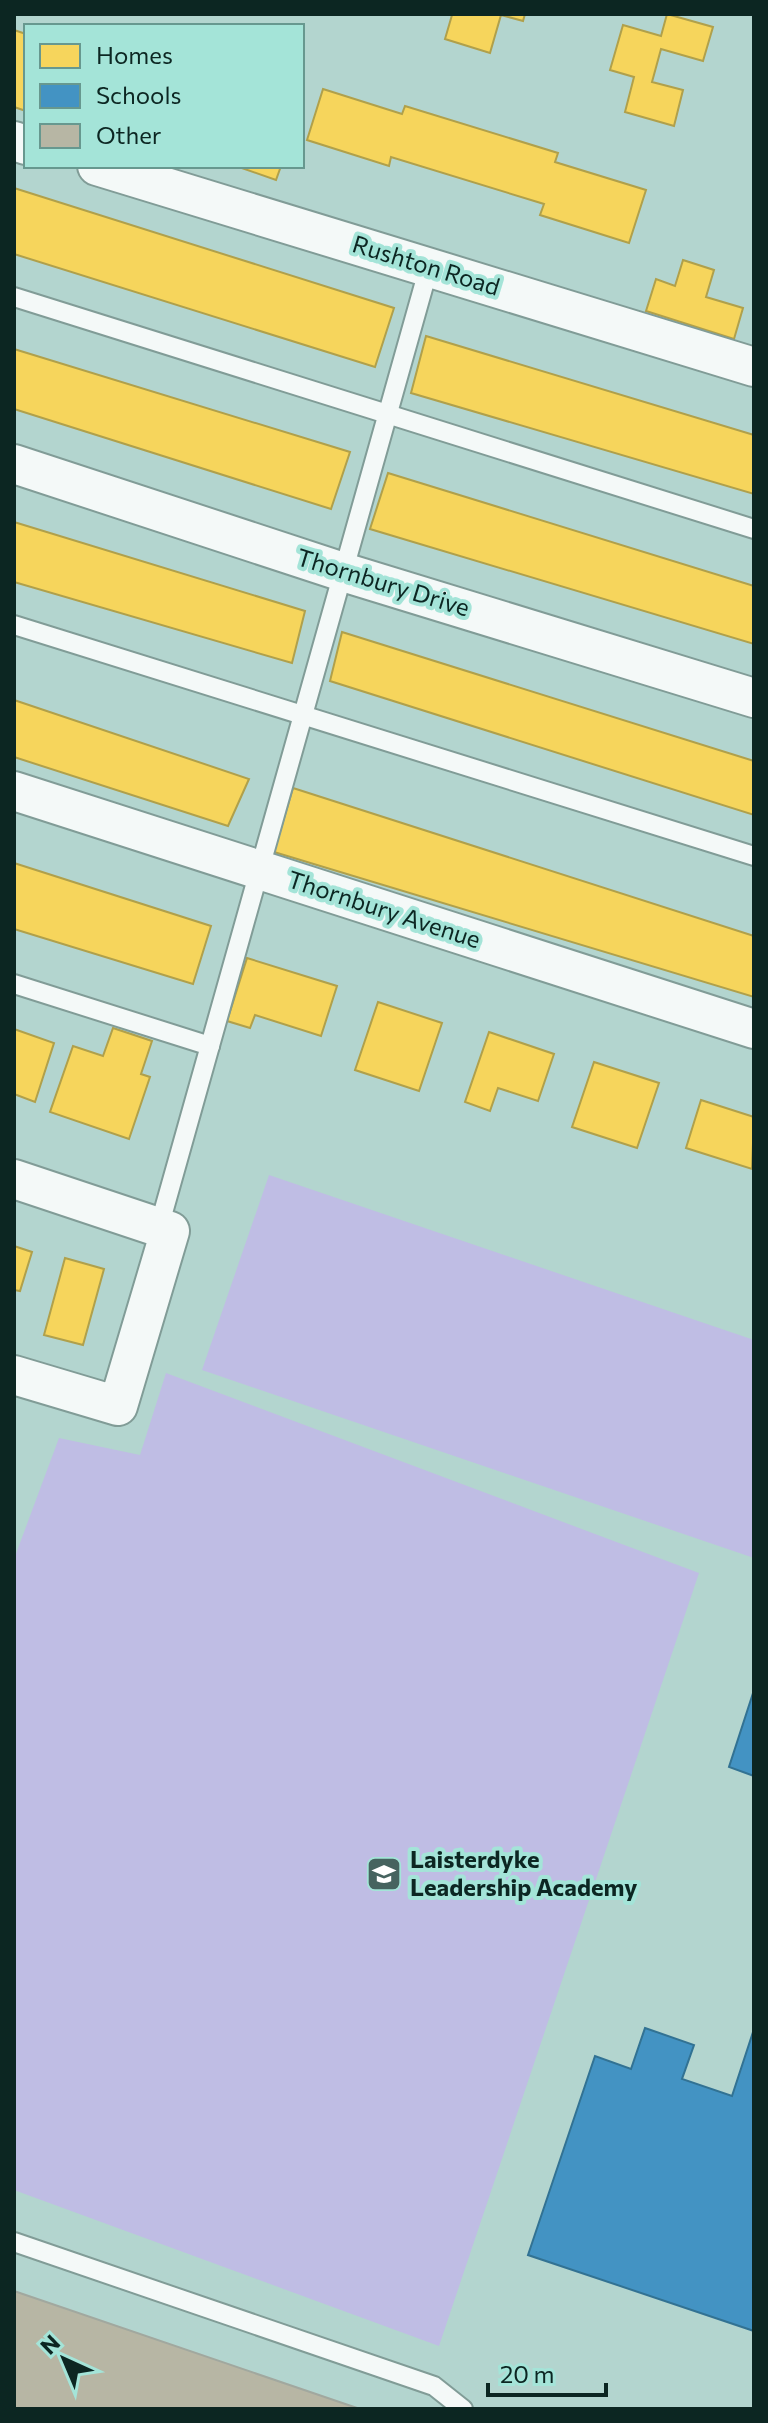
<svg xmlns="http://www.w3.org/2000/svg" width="768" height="2423" font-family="Commissioner,sans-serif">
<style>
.green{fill:#bfbde4}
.homes{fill:#f6d55c;stroke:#b0a04b;stroke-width:2}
.schools{fill:#4393c3;stroke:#327293;stroke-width:2}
.building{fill:#b7b6a4;stroke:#a1a89f;stroke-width:2}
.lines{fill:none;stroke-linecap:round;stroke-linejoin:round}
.service-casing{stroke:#819c97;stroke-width:22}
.minor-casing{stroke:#819c97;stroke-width:42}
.service{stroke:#f4f9f8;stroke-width:18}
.minor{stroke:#f4f9f8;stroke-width:38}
.labels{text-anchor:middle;stroke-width:8;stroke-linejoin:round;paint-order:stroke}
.street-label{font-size:24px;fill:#0c2622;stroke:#a4e4d8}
.poi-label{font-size:24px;font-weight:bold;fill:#0c2622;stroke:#a4e4d8;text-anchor:start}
</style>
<rect width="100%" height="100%" fill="#b3d5cf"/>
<!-- green -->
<g class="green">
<polygon points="269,1175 754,1340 754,1558 202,1370"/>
<polygon points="166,1373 699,1573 439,2346 14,2190 14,1559 59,1438 140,1455"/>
</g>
<!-- homes -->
<g class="homes">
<polygon points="450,14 525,14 523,21 501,15 490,53 445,39 452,15"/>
<polygon points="667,14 713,27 703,61 661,49 652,82 683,90 674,126 625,112 634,77 610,70 623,25 661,36"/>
<polygon points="14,30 26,34 26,111 14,107"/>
<polygon points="323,89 402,114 405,106 558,153 555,162 646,190 629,243 540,215 544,204 391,157 389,166 307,140"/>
<polygon points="236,166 281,166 276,180"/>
<polygon points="14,188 394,308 375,367 14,254"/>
<polygon points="683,260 714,270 706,297 743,308 734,339 646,311 656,279 675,286"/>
<polygon points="426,336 754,435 754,494 411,393"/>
<polygon points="14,349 350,452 331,509 14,409"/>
<polygon points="388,473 754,586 754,644 370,529"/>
<polygon points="14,522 305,611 292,663 14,582"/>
<polygon points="342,632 754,761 754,815 330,681"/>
<polygon points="14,700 249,779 228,826 14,757"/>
<polygon points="293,788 754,936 754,997 274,852"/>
<polygon points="14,863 211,926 193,984 14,929"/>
<polygon points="247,958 337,986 321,1036 255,1015 250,1028 227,1021"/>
<polygon points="378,1002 442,1023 419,1091 355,1070"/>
<polygon points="113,1028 152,1041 141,1074 150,1077 129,1139 50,1112 73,1046 103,1056"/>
<polygon points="14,1029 54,1043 35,1102 14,1094"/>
<polygon points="489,1032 554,1054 538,1101 498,1088 490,1111 465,1102"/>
<polygon points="594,1062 659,1083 637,1148 572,1127"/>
<polygon points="701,1100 754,1117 752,1169 686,1148"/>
<polygon points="14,1246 32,1252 20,1291 14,1290"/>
<polygon points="65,1258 104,1269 83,1345 44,1335"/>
</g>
<!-- schools -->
<g class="schools">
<polygon points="754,1690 754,1776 729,1767"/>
<polygon points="645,2028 694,2045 682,2079 732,2096 754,2029 754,2331 528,2255 595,2056 631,2069"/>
</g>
<!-- building -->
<polygon class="building" points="14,2291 360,2409 14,2409"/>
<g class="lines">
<!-- service casing -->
<g class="service-casing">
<g id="service">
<polyline points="14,297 754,529"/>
<polyline points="14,625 754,856"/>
<polyline points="14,984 210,1046"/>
<polyline points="159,1227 429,267"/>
<polyline points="14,2242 434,2386 463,2409"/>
</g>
</g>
<!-- minor casing -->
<g class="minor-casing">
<g id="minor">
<polyline points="14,141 26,145"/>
<polyline points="97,166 754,367"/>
<polyline points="14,464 343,572 754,698"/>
<polyline points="14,791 754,1029"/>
<polyline points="14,1179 170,1231 118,1406 14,1375"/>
</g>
</g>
<!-- service -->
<use href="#service" class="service"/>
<!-- minor -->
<use href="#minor" class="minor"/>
</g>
<!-- icons -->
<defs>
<g id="school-square" transform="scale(1.8)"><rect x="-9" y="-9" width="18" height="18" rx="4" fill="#46635f" stroke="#a4e4d8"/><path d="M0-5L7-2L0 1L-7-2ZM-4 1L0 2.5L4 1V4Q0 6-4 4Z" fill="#fff"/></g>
</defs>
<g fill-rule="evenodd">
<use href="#school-square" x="384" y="1874"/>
</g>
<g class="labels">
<!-- street labels -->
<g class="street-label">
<text transform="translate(426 266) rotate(17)" y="8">Rushton Road</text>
<text transform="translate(383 583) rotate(17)" y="8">Thornbury Drive</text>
<text transform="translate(384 910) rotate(18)" y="8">Thornbury Avenue</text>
</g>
<!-- poi labels -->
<g class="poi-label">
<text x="410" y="1868">Laisterdyke<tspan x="410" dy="28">Leadership Academy</tspan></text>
</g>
</g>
<!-- border -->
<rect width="768" height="2423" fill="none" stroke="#0c2622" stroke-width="32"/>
<!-- legend -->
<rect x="24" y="24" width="280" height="144" fill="#a4e4d8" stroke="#67988f" stroke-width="2"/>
<rect x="40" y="44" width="40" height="24" fill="#f6d55c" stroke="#67988f" stroke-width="2"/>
<text x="96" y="64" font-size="24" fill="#0c2622">Homes</text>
<rect x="40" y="84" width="40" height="24" fill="#4393c3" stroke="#67988f" stroke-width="2"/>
<text x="96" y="104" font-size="24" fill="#0c2622">Schools</text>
<rect x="40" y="124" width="40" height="24" fill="#b7b6a4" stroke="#67988f" stroke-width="2"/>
<text x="96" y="144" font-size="24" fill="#0c2622">Other</text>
<!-- north arrow -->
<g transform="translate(64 2359) rotate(316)" stroke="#a4e4d8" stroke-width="6" paint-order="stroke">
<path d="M0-6L14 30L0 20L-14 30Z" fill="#0c2622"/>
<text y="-12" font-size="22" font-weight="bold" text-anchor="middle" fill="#0c2622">N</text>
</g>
<!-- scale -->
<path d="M488 2383v12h118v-12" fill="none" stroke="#0c2622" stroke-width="4"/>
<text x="500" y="2383" font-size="24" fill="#0c2622" stroke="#a4e4d8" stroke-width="6" paint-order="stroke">20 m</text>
</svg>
